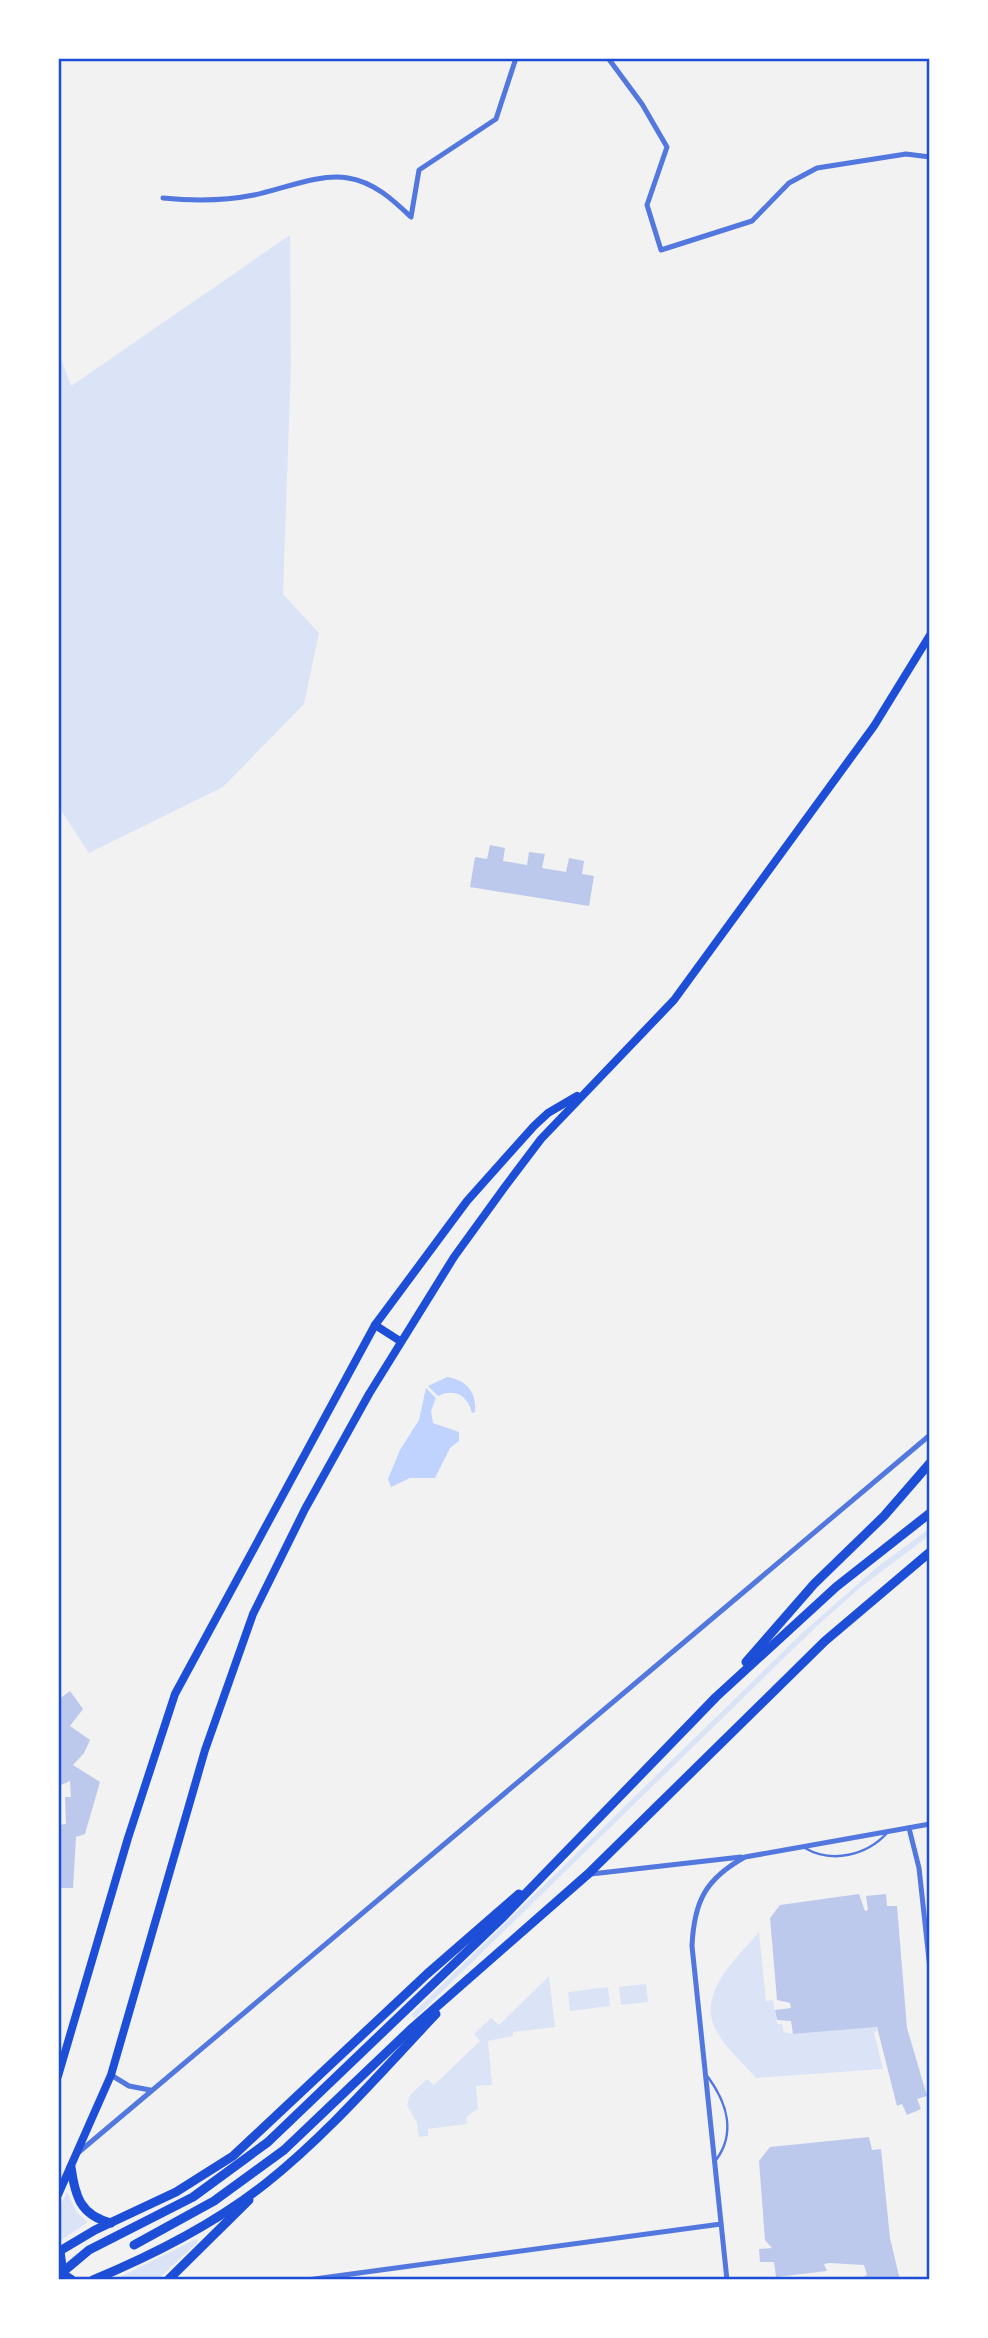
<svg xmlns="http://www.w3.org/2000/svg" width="988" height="2338" font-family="Mulish,sans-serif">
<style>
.green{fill:#dbe4f7}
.water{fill:#bfd3fe}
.building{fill:#bdc9ec}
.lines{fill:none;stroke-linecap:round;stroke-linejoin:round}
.service{stroke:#5277de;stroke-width:2.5}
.minor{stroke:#5277de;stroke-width:5}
.secondary{stroke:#1d4ed8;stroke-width:8}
.primary{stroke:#1d4ed8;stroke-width:9}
.neatline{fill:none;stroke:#1d4ed8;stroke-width:2.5}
</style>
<rect width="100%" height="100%" fill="#f2f2f2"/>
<!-- green -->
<g class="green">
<polygon points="290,235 291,365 283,594 319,633 304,704 223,787 89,853 58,806 58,351 71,386"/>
<polygon points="930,1528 930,1535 861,1587 817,1626 460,1974 415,2018 411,2015 802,1633 876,1568"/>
<path d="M759 1932 766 2001 773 2000 777 2024H782L784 2032 793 2034 876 2027 877 2031 874 2033 883 2069 756 2078C743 2063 722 2045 714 2026 699 1990 739 1956 759 1932Z"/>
<polygon points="549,1976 555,2027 513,2032 513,2036 488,2041 492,2085 476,2086 478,2109 466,2117 467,2124 428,2129 428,2136 419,2137 417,2123 407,2105 410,2095 427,2079 434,2085 480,2041 474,2034 491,2018 499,2025"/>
<polygon points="646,1984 648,2002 621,2005 619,1987"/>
<polygon points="608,1987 610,2006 570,2011 568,1992"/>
<polygon points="67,2192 77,2213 88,2222 58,2242 58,2211"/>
<polygon points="196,2239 198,2242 157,2280 114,2280"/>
</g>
<!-- water -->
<g class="water">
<path d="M447 1377C467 1380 477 1393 475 1412L472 1413C468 1395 454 1388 438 1396L428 1386Z"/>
<polygon points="426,1388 436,1398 431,1411 433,1423 459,1432 459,1441 450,1448 435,1478 410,1478 391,1487 388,1479 400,1450 419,1420"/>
</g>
<!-- building -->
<g class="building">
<polygon points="490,845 505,848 503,861 527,865 529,852 545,854 542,868 566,872 569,858 584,861 582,874 594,876 589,906 470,887 475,857 487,859"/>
<polygon points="70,1691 83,1709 70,1726 90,1740 84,1753 73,1765 100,1782 85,1834 76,1837 73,1888 58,1888 58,1825 66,1824 65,1797 71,1797 70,1781 61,1785 58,1782 58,1700"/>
<polygon points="859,1894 865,1911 868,1910 866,1896 886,1894 887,1906 897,1906 907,2028 927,2096 917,2099 921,2109 907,2115 902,2104 897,2106 877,2027 793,2034 791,2021 777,2020 775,2010 791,2008 790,2003 777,2000 770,1918 780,1905"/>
<polygon points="869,2137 872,2150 881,2149 890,2238 900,2280 863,2280 863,2277 867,2275 864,2265 829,2263 824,2264 827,2271 776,2277 774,2262 760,2262 759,2249 772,2248 765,2240 759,2161 770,2147"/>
</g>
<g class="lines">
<!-- service -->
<g class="service">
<path d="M805 1848C832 1864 867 1855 887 1833"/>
<path d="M708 2077C727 2103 736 2133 716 2160"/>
</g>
<!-- minor -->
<g class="minor">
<polyline points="608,58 642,104 667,147 647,205 661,250 752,221 789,183 817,168 906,154 930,157"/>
<path d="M163 198C193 201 224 201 254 195 283 189 319 173 348 178 374 182 393 200 411 217L419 170 496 119 516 58"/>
<polyline points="909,1828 919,1868 930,1969"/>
<polyline points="591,1874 741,1857"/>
<polyline points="111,2075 129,2086 150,2090"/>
<polyline points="79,2152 930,1435"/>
<polyline points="307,2280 721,2224"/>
<path d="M727 2280 692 1946C694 1902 705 1879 745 1857L930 1824"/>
</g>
<!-- secondary -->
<g class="secondary">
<polyline points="375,1325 400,1341"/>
<polyline points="58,2076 128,1838 175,1694 375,1325 467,1201 534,1126 548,1113 577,1096"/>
<polyline points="58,2195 111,2075 205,1750 253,1614 305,1509 369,1394 454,1257 504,1188 541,1139 674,1000 874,726 930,635"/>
</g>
<!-- primary -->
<g class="primary">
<polyline points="746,1662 814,1584 884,1516 930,1463"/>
<path d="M71 2167C75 2196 80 2215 111 2223"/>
<polyline points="134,2245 214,2201 284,2150 410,2030 588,1874 825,1641 930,1552"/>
<polyline points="60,2251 63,2274 72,2280"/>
<polyline points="58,2252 95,2230 176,2192 233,2156 427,1974 519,1894"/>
<polyline points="58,2276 89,2250 193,2197 268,2142 502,1918 716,1697 836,1587 930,1513"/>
<path d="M93 2280C153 2255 213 2225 265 2184 328 2134 381 2072 436 2014"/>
<polyline points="168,2280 249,2200"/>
</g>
</g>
<!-- border -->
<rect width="988" height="2338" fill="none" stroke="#ffffff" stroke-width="119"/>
<rect x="60" y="60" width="868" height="2218" class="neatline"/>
</svg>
